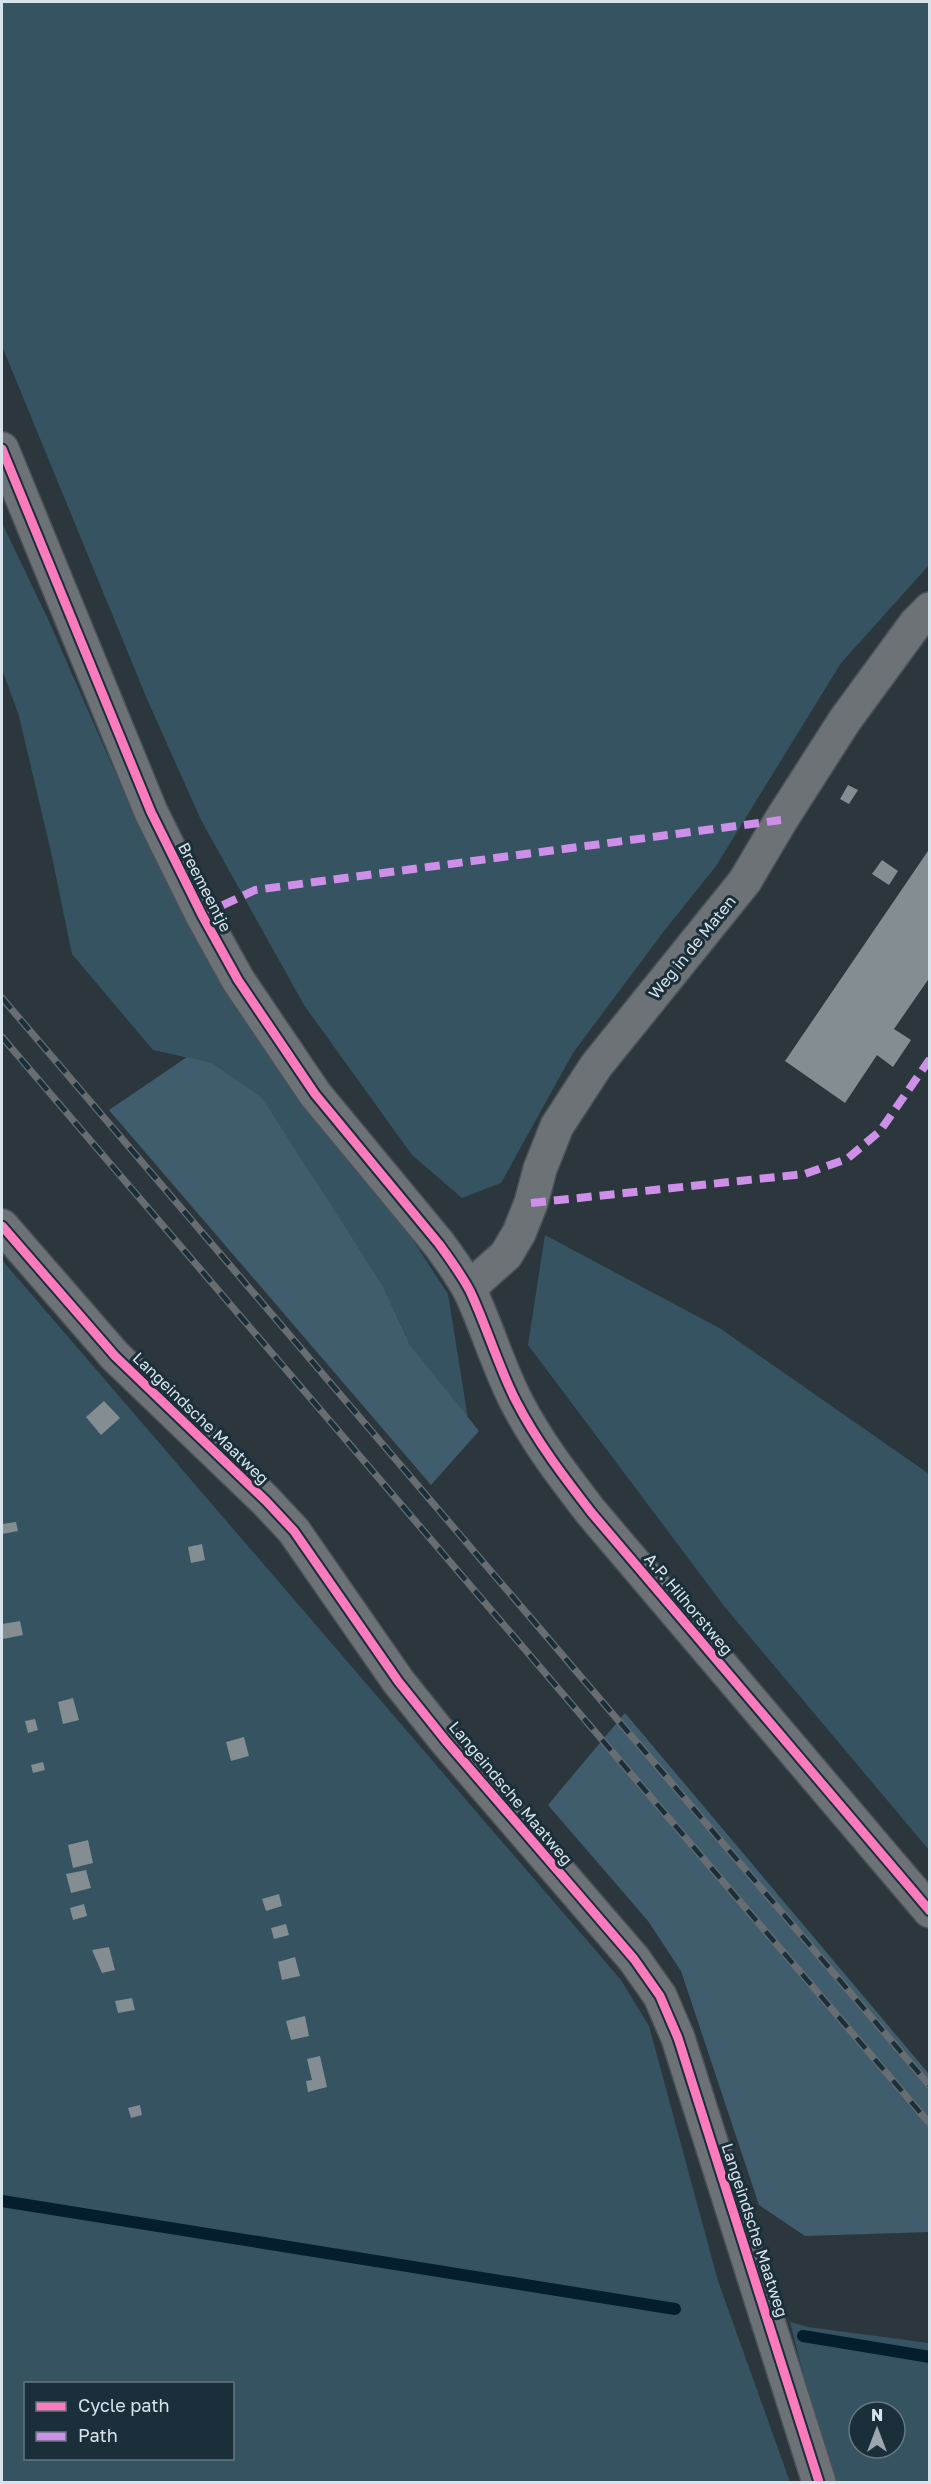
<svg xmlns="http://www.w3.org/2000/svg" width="931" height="2484" font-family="'Golos Text',sans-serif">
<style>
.green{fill:#365362;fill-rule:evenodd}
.forest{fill:#3f5d6d}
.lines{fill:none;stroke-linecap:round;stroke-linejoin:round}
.stream{stroke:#041e2e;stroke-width:12}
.building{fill:#838d92}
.minor-casing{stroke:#495257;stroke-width:36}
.minor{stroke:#6c7276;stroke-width:33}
.rail-casing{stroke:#676d71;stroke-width:7}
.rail{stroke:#1b2f3a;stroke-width:4.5;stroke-dasharray:14;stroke-linecap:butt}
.quiet{stroke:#ce8fe9;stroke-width:8;stroke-dasharray:15 8;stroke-linecap:butt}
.cycleway-casing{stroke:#1b2f3a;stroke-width:13}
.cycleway{stroke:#fd7abc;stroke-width:9}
.labels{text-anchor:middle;stroke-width:6;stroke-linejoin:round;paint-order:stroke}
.street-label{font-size:16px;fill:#d7e3ea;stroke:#1b2f3a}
</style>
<rect width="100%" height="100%" fill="#2c373d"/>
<!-- green -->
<g class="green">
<polygon points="2,2 929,2 929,565 841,663 716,866 664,931 573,1053 501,1183 462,1198 412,1155 304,1005 201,820 147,699 2,346"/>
<polygon points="2,523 47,617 133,813 222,977 397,1216 448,1294 468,1419 410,1345 383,1286 355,1243 212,1063 153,1050 72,954 51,852 19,716 2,669"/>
<polygon points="545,1235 721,1329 929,1474 929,1850 724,1606 528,1345"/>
<path d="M2 1260 621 1980 649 2026 718 2281 790 2482H2ZM26 2384H232V2458H26Z"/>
<path d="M790 2322 808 2327 929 2343V2482H836L807 2388ZM859 2412H895V2448H859Z"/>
</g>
<!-- forest -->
<g class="forest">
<polygon points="187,1057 212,1063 262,1098 383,1286 410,1345 479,1431 431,1485 109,1110"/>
<polygon points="625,1713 929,2074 929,2232 805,2236 759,2205 681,1971 648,1921 548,1805"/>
</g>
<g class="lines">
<!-- stream -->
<g class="stream">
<polyline points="2,2201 675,2309"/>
<polyline points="803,2336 930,2357"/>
</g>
</g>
<!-- building -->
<g class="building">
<polygon points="848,785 858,790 849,804 840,799"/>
<polygon points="930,848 930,977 894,1029 911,1040 893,1067 877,1055 845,1103 785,1061"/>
<polygon points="882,860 898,871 889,885 872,874"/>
<polygon points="104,1401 120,1418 101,1435 86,1417"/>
<polygon points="16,1522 18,1531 2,1534 2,1524"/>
<polygon points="202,1544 205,1560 191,1563 188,1547"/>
<polygon points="20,1621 23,1635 3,1639 2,1624"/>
<polygon points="73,1698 79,1720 63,1724 58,1702"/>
<polygon points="35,1719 38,1730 28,1733 25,1721"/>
<polygon points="244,1737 249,1756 231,1761 226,1742"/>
<polygon points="43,1762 45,1770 33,1773 31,1765"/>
<polygon points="88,1840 93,1863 73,1868 68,1845"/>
<polygon points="86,1870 91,1888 71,1893 66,1874"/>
<polygon points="279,1894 282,1906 266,1911 262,1899"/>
<polygon points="84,1904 87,1916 73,1920 70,1908"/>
<polygon points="286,1924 289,1935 274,1939 271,1928"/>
<polygon points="109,1947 115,1970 102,1973 92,1950"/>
<polygon points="295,1957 300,1976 282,1980 278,1962"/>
<polygon points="132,1998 135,2010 118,2013 115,2001"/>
<polygon points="305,2016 309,2036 291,2040 286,2021"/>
<polygon points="320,2056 327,2087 308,2092 306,2081 312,2080 307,2059"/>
<polygon points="140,2105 142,2115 131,2118 128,2108"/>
</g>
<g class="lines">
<!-- minor casing -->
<g class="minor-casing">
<g id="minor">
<path d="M2 449 151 812 202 915 238 980 315 1094 439 1244C450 1259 461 1274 470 1291 487 1327 498 1366 516 1401 537 1442 564 1477 591 1512L930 1911"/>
<polyline points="2,1226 115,1356 266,1501 294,1531 398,1681 446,1741 634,1959 660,1996 678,2038 819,2482"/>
<polyline points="469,1288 506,1255 519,1233 531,1203 540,1169 557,1126 596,1066 745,881 781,820 845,720 916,623 930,609"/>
</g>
</g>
<!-- minor -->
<use href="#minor" class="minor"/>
<!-- rail casing -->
<g class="rail-casing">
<g id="rail">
<polyline points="2,998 930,2086"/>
<polyline points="2,1037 930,2124"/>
</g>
</g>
<!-- rail -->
<use href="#rail" class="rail"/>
<!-- quiet -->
<g class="quiet">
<polyline points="202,915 255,890 781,820"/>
<polyline points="531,1203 805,1174 847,1159 880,1131 930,1059"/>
</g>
<!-- cycleway casing -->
<g class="cycleway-casing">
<g id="cycleway">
<path d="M2 449 151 812 202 915 238 980 315 1094 439 1244C450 1259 461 1274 470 1291 487 1327 498 1366 516 1401 537 1442 564 1477 591 1512L930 1911"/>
<polyline points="2,1226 115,1356 266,1501 294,1531 398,1681 446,1741 634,1959 660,1996 678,2038 819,2482"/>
</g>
</g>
<!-- cycleway -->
<use href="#cycleway" class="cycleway"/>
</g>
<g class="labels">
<!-- street labels -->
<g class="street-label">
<text transform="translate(205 887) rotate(63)" y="6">Breemeentje</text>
<text transform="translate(692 947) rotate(-51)" y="6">Weg in de Maten</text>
<text transform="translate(201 1418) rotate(44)" y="6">Langeindsche Maatweg</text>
<text transform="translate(689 1604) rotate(50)" y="6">A.P. Hilhorstweg</text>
<text transform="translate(511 1793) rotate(50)" y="6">Langeindsche Maatweg</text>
<text transform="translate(755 2230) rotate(72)" y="6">Langeindsche Maatweg</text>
</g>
</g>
<!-- border -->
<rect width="931" height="2484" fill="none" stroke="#d7e3ea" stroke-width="6"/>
<!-- legend -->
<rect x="24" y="2382" width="210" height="78" fill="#1b2f3a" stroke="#667780" stroke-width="1.5"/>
<rect x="36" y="2402" width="30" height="9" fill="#fd7abc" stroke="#667780" stroke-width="1.5"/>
<text x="78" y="2412" font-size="18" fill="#d7e3ea">Cycle path</text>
<rect x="36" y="2432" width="30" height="9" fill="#ce8fe9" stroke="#667780" stroke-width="1.5"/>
<text x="78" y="2442" font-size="18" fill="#d7e3ea">Path</text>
<!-- north arrow -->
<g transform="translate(877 2430)"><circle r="28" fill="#1b2f3a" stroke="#667780" stroke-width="1.5"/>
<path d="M0-4.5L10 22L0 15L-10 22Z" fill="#9ba7ad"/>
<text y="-9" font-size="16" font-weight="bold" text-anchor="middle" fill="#d7e3ea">N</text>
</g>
</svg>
